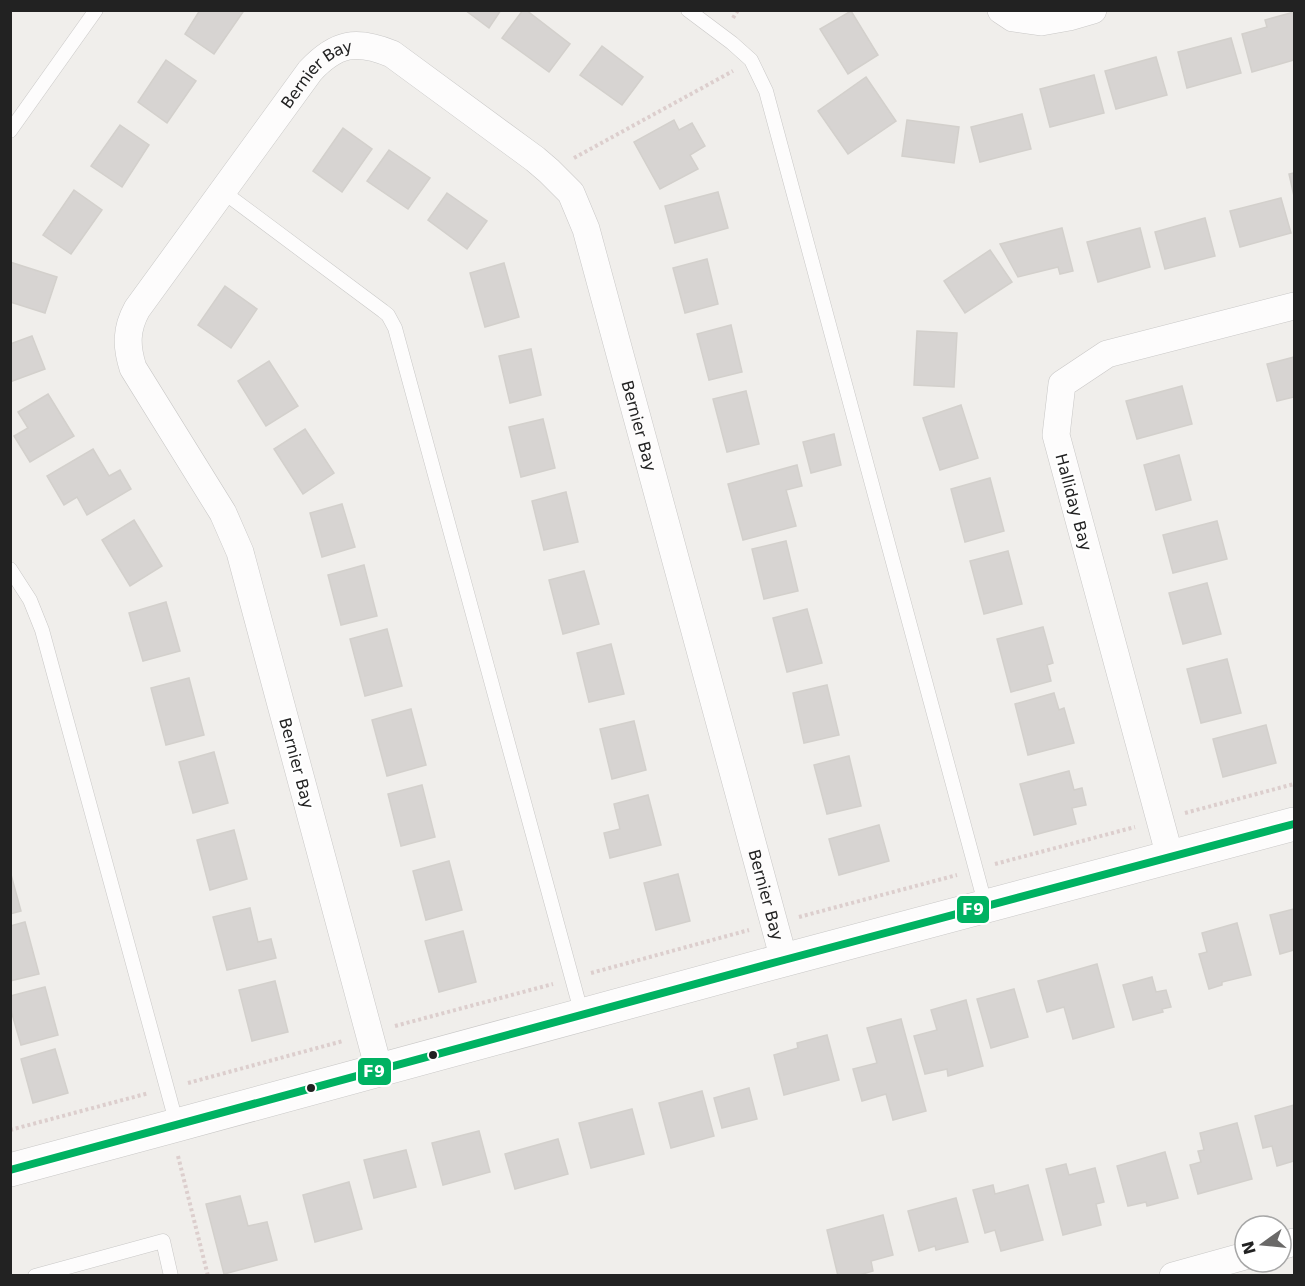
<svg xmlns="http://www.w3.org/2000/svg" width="1305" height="1286" font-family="'DejaVu Sans',sans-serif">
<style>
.building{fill:#d7d4d2;stroke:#d3d0cc;stroke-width:1.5}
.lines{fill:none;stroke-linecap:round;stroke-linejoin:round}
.service-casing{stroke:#c9c8c7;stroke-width:15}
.minor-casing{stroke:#c9c8c7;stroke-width:28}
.tertiary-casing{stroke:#c9c8c7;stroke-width:34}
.path{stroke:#dccecd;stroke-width:4;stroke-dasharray:3 3;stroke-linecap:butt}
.service{stroke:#fdfcfc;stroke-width:14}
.minor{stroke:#fdfcfc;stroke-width:27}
.tertiary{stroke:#fdfcfc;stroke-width:33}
.bus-1-casing{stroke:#fff;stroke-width:12}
.bus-1{stroke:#00b262;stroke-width:8}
.bus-dot{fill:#222;stroke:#fff;stroke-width:2}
.labels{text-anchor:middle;stroke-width:4.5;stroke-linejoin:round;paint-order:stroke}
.street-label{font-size:16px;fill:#222;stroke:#fff}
.line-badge{stroke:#fff;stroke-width:2}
.badge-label{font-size:16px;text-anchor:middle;font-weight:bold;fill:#fff}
</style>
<rect width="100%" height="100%" fill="#f0eeeb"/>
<!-- building -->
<g class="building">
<polygon points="200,10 240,10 243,12 214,54 185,34"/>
<polygon points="465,10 501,10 489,28"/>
<polygon points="523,10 526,10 570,44 549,72 502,38"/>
<polygon points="851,11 878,55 848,74 820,29"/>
<polygon points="1294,12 1294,60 1252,72 1242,34 1267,27 1265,20"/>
<polygon points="1231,38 1241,73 1187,88 1178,52"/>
<polygon points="602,46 643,77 622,105 580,75"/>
<polygon points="1156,57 1167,95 1116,109 1105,71"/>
<polygon points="166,60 196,81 167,123 138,102"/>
<polygon points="1094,75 1104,113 1050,127 1040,89"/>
<polygon points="866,77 896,121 848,154 818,111"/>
<polygon points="1022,114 1031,149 980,162 971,127"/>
<polygon points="674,120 679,130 692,123 705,146 690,155 698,169 660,189 634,142"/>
<polygon points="907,120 959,127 954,163 902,156"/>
<polygon points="120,125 149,145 122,187 91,166"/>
<polygon points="343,128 372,149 342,192 313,171"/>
<polygon points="389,150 430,178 408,209 367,181"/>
<polygon points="1294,173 1294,196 1289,174"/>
<polygon points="74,190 102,210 71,254 43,235"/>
<polygon points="718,192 728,228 675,243 665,206"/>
<polygon points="447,193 487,221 467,249 428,220"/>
<polygon points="1281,198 1291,233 1240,247 1230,211"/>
<polygon points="1205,218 1215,256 1165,269 1155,232"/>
<polygon points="1062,228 1073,271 1060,274 1058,267 1018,277 1000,244"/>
<polygon points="1140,228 1150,267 1098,282 1087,242"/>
<polygon points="990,250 1012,282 965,313 944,281"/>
<polygon points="707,259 718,304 685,313 673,268"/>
<polygon points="10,262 57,277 45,313 10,302"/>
<polygon points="504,263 519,317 485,327 470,273"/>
<polygon points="225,286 257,309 231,348 198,325"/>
<polygon points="731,325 742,372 709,380 697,334"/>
<polygon points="917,331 957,333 954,387 914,385"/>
<polygon points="32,336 45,369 10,382 10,344"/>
<polygon points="531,349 541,395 510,403 499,356"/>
<polygon points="1294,357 1294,397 1277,401 1267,364"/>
<polygon points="269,361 298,406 266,426 238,381"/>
<polygon points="1182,386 1192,424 1137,439 1126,401"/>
<polygon points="746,391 759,444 727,452 713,399"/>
<polygon points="48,394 74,436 30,462 14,436 28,428 18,412"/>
<polygon points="961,405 978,458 940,470 923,418"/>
<polygon points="543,419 555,468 521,477 509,427"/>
<polygon points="305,429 334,473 303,494 274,449"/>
<polygon points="834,434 841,465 811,473 803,442"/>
<polygon points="93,449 109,476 120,470 131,489 87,515 77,497 64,505 47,476"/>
<polygon points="1179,455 1191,500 1156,510 1144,465"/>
<polygon points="797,465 802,486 786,490 796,526 743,540 728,484"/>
<polygon points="990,478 1004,531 965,542 951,489"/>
<polygon points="566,492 578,542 544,550 532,501"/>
<polygon points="342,504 355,547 322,557 310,513"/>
<polygon points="134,520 162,566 130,586 102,540"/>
<polygon points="1217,521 1227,559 1173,573 1163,535"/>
<polygon points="786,541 798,591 764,599 752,549"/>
<polygon points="1008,551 1022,604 984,614 970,561"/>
<polygon points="364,565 377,616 341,625 328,575"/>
<polygon points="584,571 599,624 563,634 549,580"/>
<polygon points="1207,583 1221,634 1183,644 1169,593"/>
<polygon points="166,602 180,651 143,661 129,613"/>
<polygon points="807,609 822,663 787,672 773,618"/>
<polygon points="1043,627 1053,663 1047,665 1051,681 1011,692 997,639"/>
<polygon points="387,629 402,686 365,696 350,639"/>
<polygon points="611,644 624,694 589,702 577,653"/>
<polygon points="1227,659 1241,713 1201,723 1187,669"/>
<polygon points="189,678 204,735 166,745 151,688"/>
<polygon points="827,685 839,735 804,743 793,693"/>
<polygon points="1054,693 1059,710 1064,708 1074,743 1028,755 1015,704"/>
<polygon points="411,709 426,765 387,776 372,720"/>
<polygon points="634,721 646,770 612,779 600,729"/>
<polygon points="1266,725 1276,763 1223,777 1213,739"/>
<polygon points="214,752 228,803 193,813 179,762"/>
<polygon points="849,756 861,806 827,814 814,765"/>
<polygon points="1069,771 1074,790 1082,788 1086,805 1072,808 1076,824 1034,835 1020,784"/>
<polygon points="422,785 435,837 401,846 388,794"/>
<polygon points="648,795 661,845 610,858 604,833 620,829 614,804"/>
<polygon points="879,825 889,861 839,875 829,839"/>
<polygon points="234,830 247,879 210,890 197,840"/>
<polygon points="449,861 462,910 426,920 413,871"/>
<polygon points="10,871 21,911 10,914"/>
<polygon points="678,874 690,921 656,930 644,883"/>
<polygon points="250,908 258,942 271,939 276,958 227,970 213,917"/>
<polygon points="1294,909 1294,950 1280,954 1270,915"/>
<polygon points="25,922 39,974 10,981 10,926"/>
<polygon points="1237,923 1251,975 1222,982 1222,985 1209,989 1199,954 1207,952 1202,933"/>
<polygon points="463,931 476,982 439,992 425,941"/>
<polygon points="1097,964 1114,1027 1073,1039 1064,1007 1047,1012 1038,981"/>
<polygon points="1152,977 1156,992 1166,990 1171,1007 1162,1009 1163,1012 1133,1020 1123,985"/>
<polygon points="275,981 288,1032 252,1041 239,990"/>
<polygon points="45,987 58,1035 21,1045 10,1007 10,996"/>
<polygon points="1014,989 1028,1037 991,1048 977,999"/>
<polygon points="966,1000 983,1066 948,1076 947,1069 925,1074 914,1036 937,1030 931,1010"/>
<polygon points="901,1019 926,1111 893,1120 886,1094 862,1101 853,1069 877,1063 867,1028"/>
<polygon points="827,1035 839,1080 784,1095 774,1055 798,1048 797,1043"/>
<polygon points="55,1049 68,1093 33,1103 21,1059"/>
<polygon points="749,1088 757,1119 722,1128 714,1098"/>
<polygon points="702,1091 714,1136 671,1148 659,1103"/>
<polygon points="1294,1105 1294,1161 1277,1166 1272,1146 1263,1148 1255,1116"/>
<polygon points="632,1109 644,1154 591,1168 579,1123"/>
<polygon points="1237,1123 1252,1179 1198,1194 1190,1165 1201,1162 1198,1151 1204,1150 1200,1133"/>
<polygon points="479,1131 490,1172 443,1185 432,1143"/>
<polygon points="558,1139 568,1174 515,1189 505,1154"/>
<polygon points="406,1150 416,1187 374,1198 364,1160"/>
<polygon points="1165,1152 1178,1198 1147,1206 1146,1202 1128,1206 1117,1166"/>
<polygon points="1066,1164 1069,1175 1095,1168 1104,1202 1096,1204 1101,1225 1063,1235 1046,1169"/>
<polygon points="349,1182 362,1229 315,1242 303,1195"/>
<polygon points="993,1185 995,1194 1028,1185 1043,1240 1001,1251 995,1230 985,1233 973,1190"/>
<polygon points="240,1196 248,1226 267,1222 277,1260 224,1274 206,1204"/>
<polygon points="956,1198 968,1242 936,1250 935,1246 919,1251 908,1211"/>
<polygon points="883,1215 893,1255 871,1261 873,1271 856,1276 838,1276 827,1230"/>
</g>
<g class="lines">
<!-- service casing -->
<g class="service-casing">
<g id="service">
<polyline points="688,10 732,43 751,60 766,91 986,907"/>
<polyline points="10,131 96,10"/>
<polyline points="222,191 383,311 388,315 395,328 582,1015"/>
<polyline points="10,569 30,600 42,630 177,1125"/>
<polyline points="35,1276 163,1241 171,1276"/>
</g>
</g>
<!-- minor casing -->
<g class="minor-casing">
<g id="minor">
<polyline points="1001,10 1013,18 1041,22 1069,17 1093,10"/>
<polyline points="1170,857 1056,435 1062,384 1107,354 1294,306"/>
<path id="s1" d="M379 1070 240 552 223 513 133 368C126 346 126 329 137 309L310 71C336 43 356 39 392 54L535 159 549 171 571 193 586 229 784 960"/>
<polyline points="1281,1246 1294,1242"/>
<polyline points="1173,1276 1245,1256"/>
</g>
</g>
<!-- tertiary casing -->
<g class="tertiary-casing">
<polyline id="tertiary" points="10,1170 177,1125 784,960 1294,824"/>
</g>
<!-- path -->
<g class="path">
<polyline points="733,18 738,10"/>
<polyline points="574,158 733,71"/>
<polyline points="1185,813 1294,784"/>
<polyline points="995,864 1135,827"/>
<polyline points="799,917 957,875"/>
<polyline points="591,973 749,930"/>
<polyline points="395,1026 553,984"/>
<polyline points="188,1083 343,1041"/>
<polyline points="10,1130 149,1093"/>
<polyline points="178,1156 208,1276"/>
</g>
<!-- service -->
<use href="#service" class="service"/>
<!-- minor -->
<use href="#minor" class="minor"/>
<!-- tertiary -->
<use href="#tertiary" class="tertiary"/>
<!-- bus-1 casing -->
<g class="bus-1-casing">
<polyline id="bus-1" points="10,1170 784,960 1294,824"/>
</g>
<!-- bus-1 -->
<use href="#bus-1" class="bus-1"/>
</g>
<!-- markers -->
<g class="bus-dot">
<circle cx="433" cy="1055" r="5"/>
<circle cx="311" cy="1088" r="5"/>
</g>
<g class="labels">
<!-- street labels -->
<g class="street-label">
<text dy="6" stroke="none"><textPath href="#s1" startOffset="1108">Bernier Bay</textPath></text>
<text dy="6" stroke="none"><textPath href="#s1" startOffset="1666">Bernier Bay</textPath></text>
<text transform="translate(1074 502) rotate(75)" y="6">Halliday Bay</text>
<text transform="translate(297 763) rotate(75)" y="6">Bernier Bay</text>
<text dy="6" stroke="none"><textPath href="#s1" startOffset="2152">Bernier Bay</textPath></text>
</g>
</g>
<g class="line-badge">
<rect x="956" y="895" width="34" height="29" rx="6" fill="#00b262"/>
<rect x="357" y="1057" width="35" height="29" rx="6" fill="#00b262"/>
</g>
<g class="badge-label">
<text x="973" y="915">F9</text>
<text x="374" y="1077">F9</text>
</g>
<!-- border -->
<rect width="1305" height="1286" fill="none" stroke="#222222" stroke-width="24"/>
<!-- north arrow -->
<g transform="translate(1263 1244) rotate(255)"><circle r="28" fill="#ffffff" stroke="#a7a7a7" stroke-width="1.5"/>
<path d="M0-4.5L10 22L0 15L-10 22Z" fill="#6a6968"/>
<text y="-9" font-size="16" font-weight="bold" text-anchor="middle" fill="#222222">N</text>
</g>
</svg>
